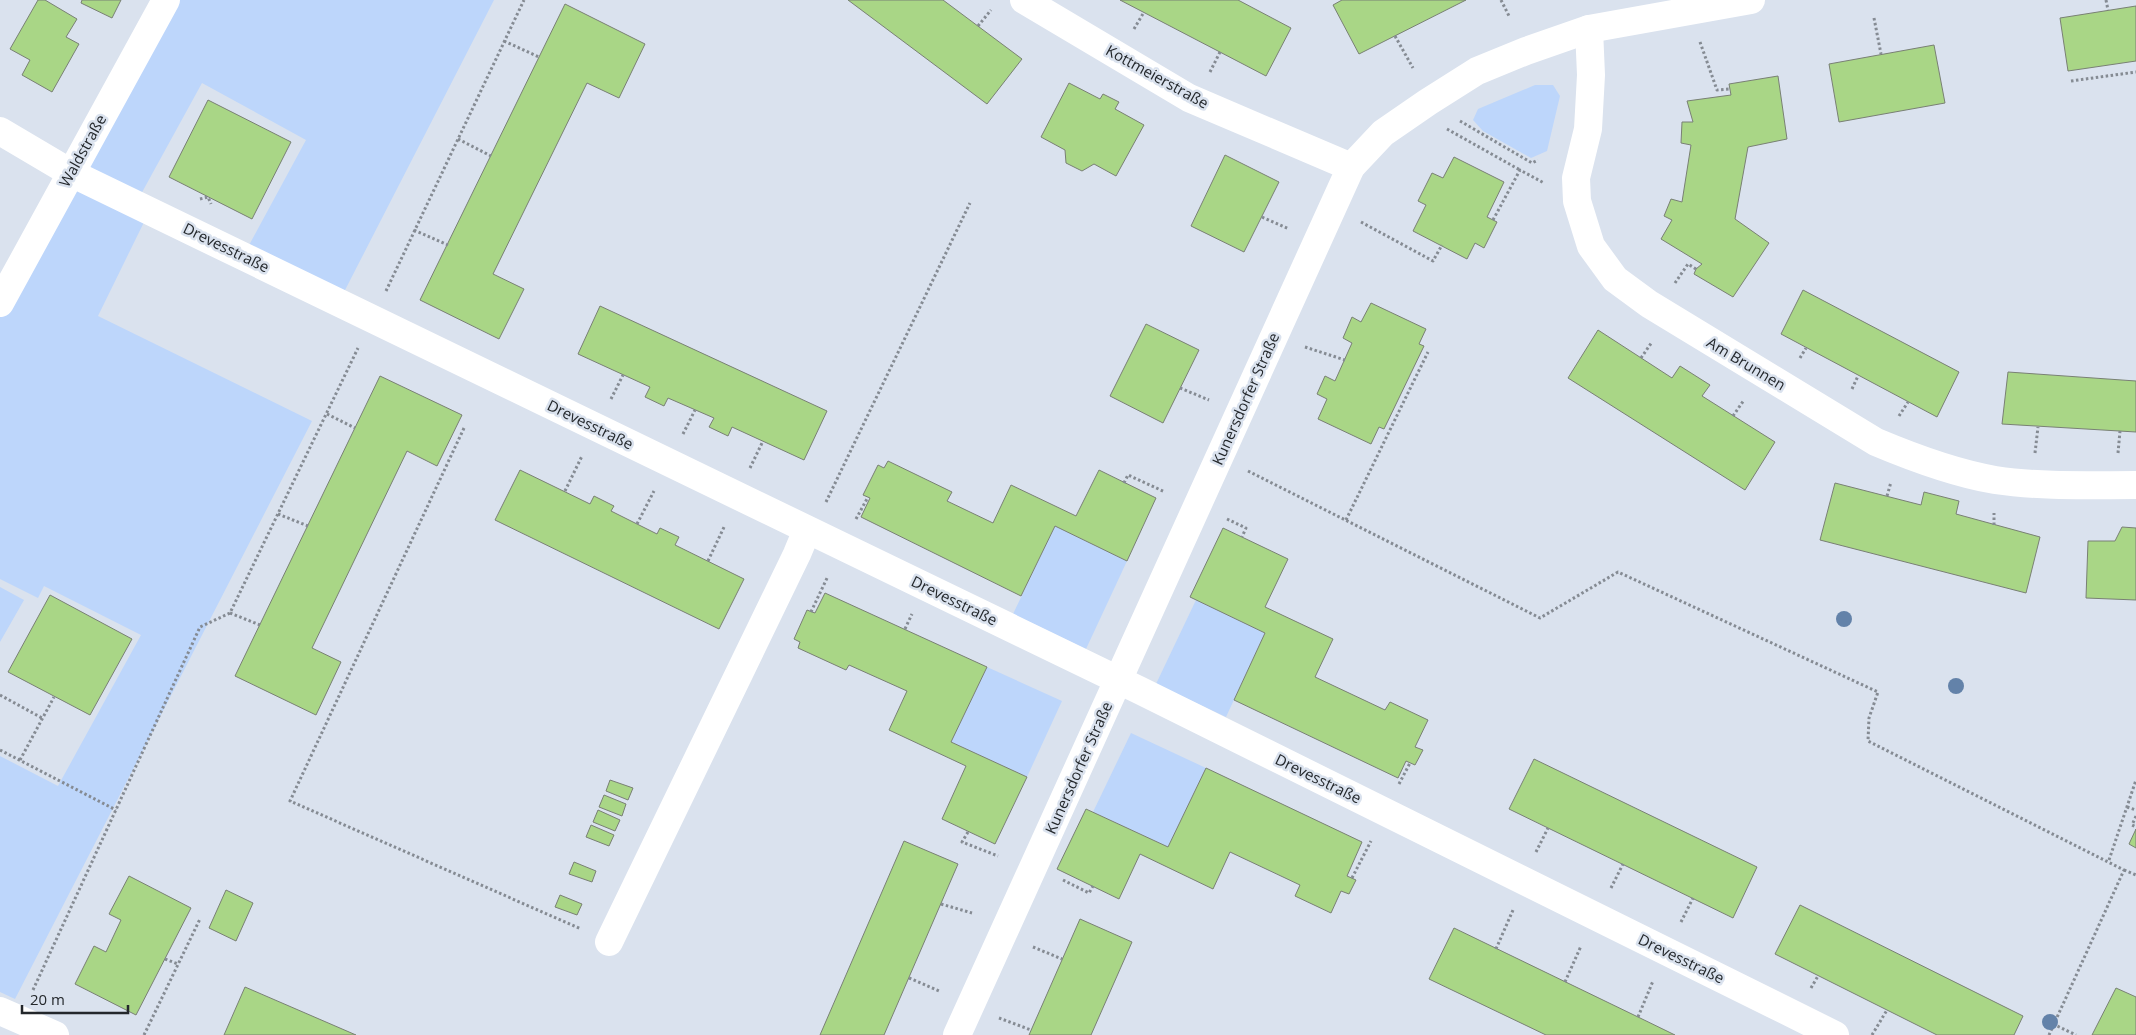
<svg xmlns="http://www.w3.org/2000/svg" width="2136" height="1035" font-family="'Open Sans',sans-serif">
<style>
.green{fill:#bdd6fb}
.building{fill:#a9d686;stroke:#798074}
.lines{fill:none;stroke-linecap:round;stroke-linejoin:round}
.path{stroke:#858b93;stroke-width:3;stroke-dasharray:2.5 2.5;stroke-linecap:butt}
.minor{stroke:#fff;stroke-width:28}
.tree{fill:#6382a9}
.labels{text-anchor:middle;stroke-width:5;stroke-linejoin:round;paint-order:stroke}
.street-label{font-size:15px;fill:#23272b;stroke:#dae2ee}
</style>
<rect width="100%" height="100%" fill="#dae2ee"/>
<!-- green -->
<g class="green">
<polygon points="172,0 494,0 343,294 247,249 306,140 202,83 140,196 78,168"/>
<polygon points="1535,85 1553,85 1560,96 1547,151 1531,158 1483,131 1473,120 1478,109"/>
<polygon points="71,179 147,216 98,316 312,421 15,999 0,992 0,756 58,786 141,635 44,586 38,598 0,579 0,312"/>
<polygon points="1055,526 1127,561 1086,649 1013,614"/>
<polygon points="0,587 24,600 0,642"/>
<polygon points="1196,600 1265,633 1226,717 1156,684"/>
<polygon points="987,667 1062,701 1027,777 951,742"/>
<polygon points="1131,733 1206,768 1168,847 1093,812"/>
</g>
<!-- building -->
<g class="building">
<polygon points="38,0 45,0 77,19 66,37 79,44 52,92 22,75 30,60 10,49"/>
<polygon points="82,0 121,0 112,18 81,3"/>
<polygon points="848,0 943,0 1022,59 987,104"/>
<polygon points="1120,0 1238,0 1291,28 1266,76"/>
<polygon points="1342,0 1466,0 1359,54 1333,5"/>
<polygon points="565,4 645,44 619,98 587,83 493,274 524,289 499,339 420,300"/>
<polygon points="2136,6 2136,61 2068,71 2060,18"/>
<polygon points="1934,45 1945,103 1839,122 1829,64"/>
<polygon points="1778,76 1787,139 1748,147 1735,219 1769,243 1733,297 1694,274 1696,269 1702,264 1661,239 1672,220 1664,216 1671,199 1682,202 1691,145 1681,143 1682,122 1693,122 1687,101 1731,95 1729,84"/>
<polygon points="1069,83 1100,99 1103,94 1119,102 1115,109 1144,125 1116,176 1094,164 1082,171 1066,163 1065,150 1041,137"/>
<polygon points="208,100 291,142 252,219 169,177"/>
<polygon points="1225,155 1279,182 1244,252 1191,226"/>
<polygon points="1454,157 1504,182 1487,217 1497,222 1484,248 1475,243 1467,259 1413,231 1426,205 1418,201 1432,173 1443,178"/>
<polygon points="1803,290 1959,372 1937,417 1781,334"/>
<polygon points="1371,303 1426,329 1419,344 1424,346 1384,429 1379,427 1371,444 1318,419 1327,399 1317,394 1325,376 1335,381 1352,343 1343,338 1352,317 1361,322"/>
<polygon points="600,306 827,411 804,460 732,427 728,436 709,427 714,418 668,398 664,406 645,397 650,387 578,354"/>
<polygon points="1146,324 1199,350 1163,423 1110,396"/>
<polygon points="1598,330 1672,378 1680,366 1710,385 1702,396 1775,442 1745,490 1568,378"/>
<polygon points="2008,372 2136,381 2136,432 2002,424"/>
<polygon points="380,376 462,415 437,466 407,451 312,648 341,662 316,715 235,676"/>
<polygon points="888,461 952,492 947,501 993,523 1011,485 1076,516 1099,470 1156,498 1127,561 1055,526 1021,596 861,517 870,498 863,495 878,465 884,468"/>
<polygon points="520,470 590,504 594,496 614,506 611,511 657,534 660,528 679,537 675,545 744,579 719,629 495,520"/>
<polygon points="1835,483 1921,505 1924,492 1959,501 1956,514 2040,537 2026,593 1820,540"/>
<polygon points="2122,527 2136,528 2136,600 2086,598 2088,541 2115,541"/>
<polygon points="1223,528 1288,559 1265,607 1333,639 1315,677 1385,710 1390,702 1428,720 1415,747 1423,750 1415,765 1406,761 1398,778 1234,700 1265,633 1190,597"/>
<polygon points="825,593 987,667 951,742 1027,777 995,844 942,819 966,766 889,730 907,691 849,665 846,670 798,648 800,642 794,639 807,610 815,613"/>
<polygon points="50,595 132,639 90,715 8,672"/>
<polygon points="1534,759 1757,867 1733,918 1509,809"/>
<polygon points="1206,768 1362,842 1347,876 1356,880 1349,894 1341,891 1331,913 1295,896 1300,885 1230,852 1213,889 1140,854 1119,899 1057,869 1086,809 1168,847"/>
<polygon points="610,780 633,788 628,800 606,791"/>
<polygon points="604,795 626,804 622,816 599,807"/>
<polygon points="598,810 620,820 615,831 593,822"/>
<polygon points="591,825 614,835 609,846 586,837"/>
<polygon points="2136,829 2136,848 2129,844"/>
<polygon points="904,841 958,864 884,1035 820,1035"/>
<polygon points="574,862 596,871 592,882 569,874"/>
<polygon points="129,876 191,908 136,1015 75,984 94,946 106,952 121,920 109,914"/>
<polygon points="226,890 253,903 236,941 209,928"/>
<polygon points="560,895 582,904 577,915 555,907"/>
<polygon points="1800,905 2023,1016 2014,1035 1937,1035 1775,954"/>
<polygon points="1080,919 1132,942 1091,1035 1029,1035"/>
<polygon points="1454,928 1638,1017 1675,1035 1546,1035 1429,979"/>
<polygon points="245,987 356,1035 224,1035"/>
<polygon points="2116,988 2136,997 2136,1035 2092,1035"/>
</g>
<g class="lines">
<!-- path -->
<g class="path">
<polyline points="1501,0 1509,16"/>
<polyline points="2106,0 2108,10"/>
<polyline points="1874,18 1881,54"/>
<polyline points="978,26 991,10"/>
<polyline points="1134,29 1144,12"/>
<polyline points="1395,36 1413,68"/>
<polyline points="504,41 539,57"/>
<polyline points="1700,42 1717,90 1730,89"/>
<polyline points="1210,72 1220,52"/>
<polyline points="2071,81 2136,72"/>
<polyline points="1460,121 1532,163 1538,160"/>
<polyline points="1447,129 1520,170"/>
<polyline points="458,139 491,156"/>
<polyline points="200,199 208,197 211,204"/>
<polyline points="1262,217 1289,229"/>
<polyline points="1493,220 1520,170 1544,183"/>
<polyline points="1361,222 1433,261 1442,245"/>
<polyline points="414,230 448,245"/>
<polyline points="1675,283 1688,264 1696,269"/>
<polyline points="386,291 524,0"/>
<polyline points="1305,347 1345,360"/>
<polyline points="1641,358 1652,342"/>
<polyline points="1800,358 1806,348"/>
<polyline points="1180,388 1209,400"/>
<polyline points="1852,389 1858,376"/>
<polyline points="611,399 623,375"/>
<polyline points="327,414 355,428"/>
<polyline points="1733,416 1744,400"/>
<polyline points="1899,416 1908,402"/>
<polyline points="464,428 290,801 581,929"/>
<polyline points="683,434 695,410"/>
<polyline points="2035,453 2038,427"/>
<polyline points="2118,453 2120,431"/>
<polyline points="750,468 763,441"/>
<polyline points="1248,471 1540,618 1618,572 1878,692 1869,718 1868,741 2124,870 2049,1035"/>
<polyline points="1124,483 1128,475 1165,492"/>
<polyline points="565,491 582,456"/>
<polyline points="1887,496 1891,482"/>
<polyline points="826,502 970,203"/>
<polyline points="278,514 308,526"/>
<polyline points="856,519 868,497"/>
<polyline points="1227,519 1246,528 1242,537"/>
<polyline points="1346,520 1428,352"/>
<polyline points="637,524 654,491"/>
<polyline points="1994,525 1994,513"/>
<polyline points="708,561 725,525"/>
<polyline points="811,612 828,576"/>
<polyline points="230,613 260,625"/>
<polyline points="905,629 912,614"/>
<polyline points="0,695 42,718"/>
<polyline points="0,750 116,810"/>
<polyline points="20,760 54,697"/>
<polyline points="1399,784 1410,763"/>
<polyline points="2127,807 2136,810"/>
<polyline points="2136,816 2132,825 2136,827"/>
<polyline points="968,832 962,842 998,856"/>
<polyline points="1536,852 1548,828"/>
<polyline points="2109,860 2136,780"/>
<polyline points="2124,870 2136,875"/>
<polyline points="1352,878 1371,841"/>
<polyline points="1063,880 1089,893 1093,886"/>
<polyline points="1611,888 1623,864"/>
<polyline points="941,904 972,913"/>
<polyline points="1681,922 1693,898"/>
<polyline points="1033,947 1062,959"/>
<polyline points="1496,949 1513,910"/>
<polyline points="165,959 178,964"/>
<polyline points="909,978 939,991"/>
<polyline points="1565,982 1581,946"/>
<polyline points="1811,988 1818,976"/>
<polyline points="33,990 200,627 230,613 358,348"/>
<polyline points="1638,1017 1653,981"/>
<polyline points="999,1018 1031,1030"/>
<polyline points="2053,1024 2076,1035"/>
<polyline points="144,1035 200,919"/>
<polyline points="1872,1035 1887,1010"/>
</g>
<!-- minor -->
<g class="minor">
<polyline points="1024,0 1189,98 1351,167"/>
<path d="M1589 29 1591 75 1588 129 1576 178 1577 201 1591 246 1615 279 1649 304 1876 442C1914 458 1954 473 1995 480 2042 487 2089 485 2136 485"/>
<polyline points="0,131 71,173 1139,690 1835,1035"/>
<polyline points="0,303 166,0"/>
<polyline points="609,942 797,554 807,530"/>
<polyline points="0,1011 55,1035"/>
<polyline points="957,1035 1351,167 1383,133 1428,102 1477,71 1526,51 1589,29 1751,0"/>
</g>
</g>
<!-- trees -->
<g class="tree">
<circle cx="1844" cy="619" r="8"/>
<circle cx="1956" cy="686" r="8"/>
<circle cx="2050" cy="1022" r="8"/>
</g>
<g class="labels">
<!-- street labels -->
<g class="street-label">
<text transform="translate(1157 77) rotate(29)" y="5">Kottmeierstraße</text>
<text transform="translate(83 151) rotate(-61)" y="5">Waldstraße</text>
<text transform="translate(226 248) rotate(26)" y="5">Drevesstraße</text>
<text transform="translate(1746 364) rotate(31)" y="5">Am Brunnen</text>
<text transform="translate(1246 399) rotate(-66)" y="5">Kunersdorfer Straße</text>
<text transform="translate(590 425) rotate(26)" y="5">Drevesstraße</text>
<text transform="translate(954 601) rotate(26)" y="5">Drevesstraße</text>
<text transform="translate(1079 768) rotate(-66)" y="5">Kunersdorfer Straße</text>
<text transform="translate(1318 779) rotate(26)" y="5">Drevesstraße</text>
<text transform="translate(1681 959) rotate(26)" y="5">Drevesstraße</text>
</g>
</g>
<!-- scale -->
<path d="M22 1005v8h106v-8" fill="none" stroke="#23272b" stroke-width="2.5"/>
<text x="30" y="1005" font-size="15" fill="#23272b" stroke="#dae2ee" stroke-width="4" paint-order="stroke">20 m</text>
</svg>
